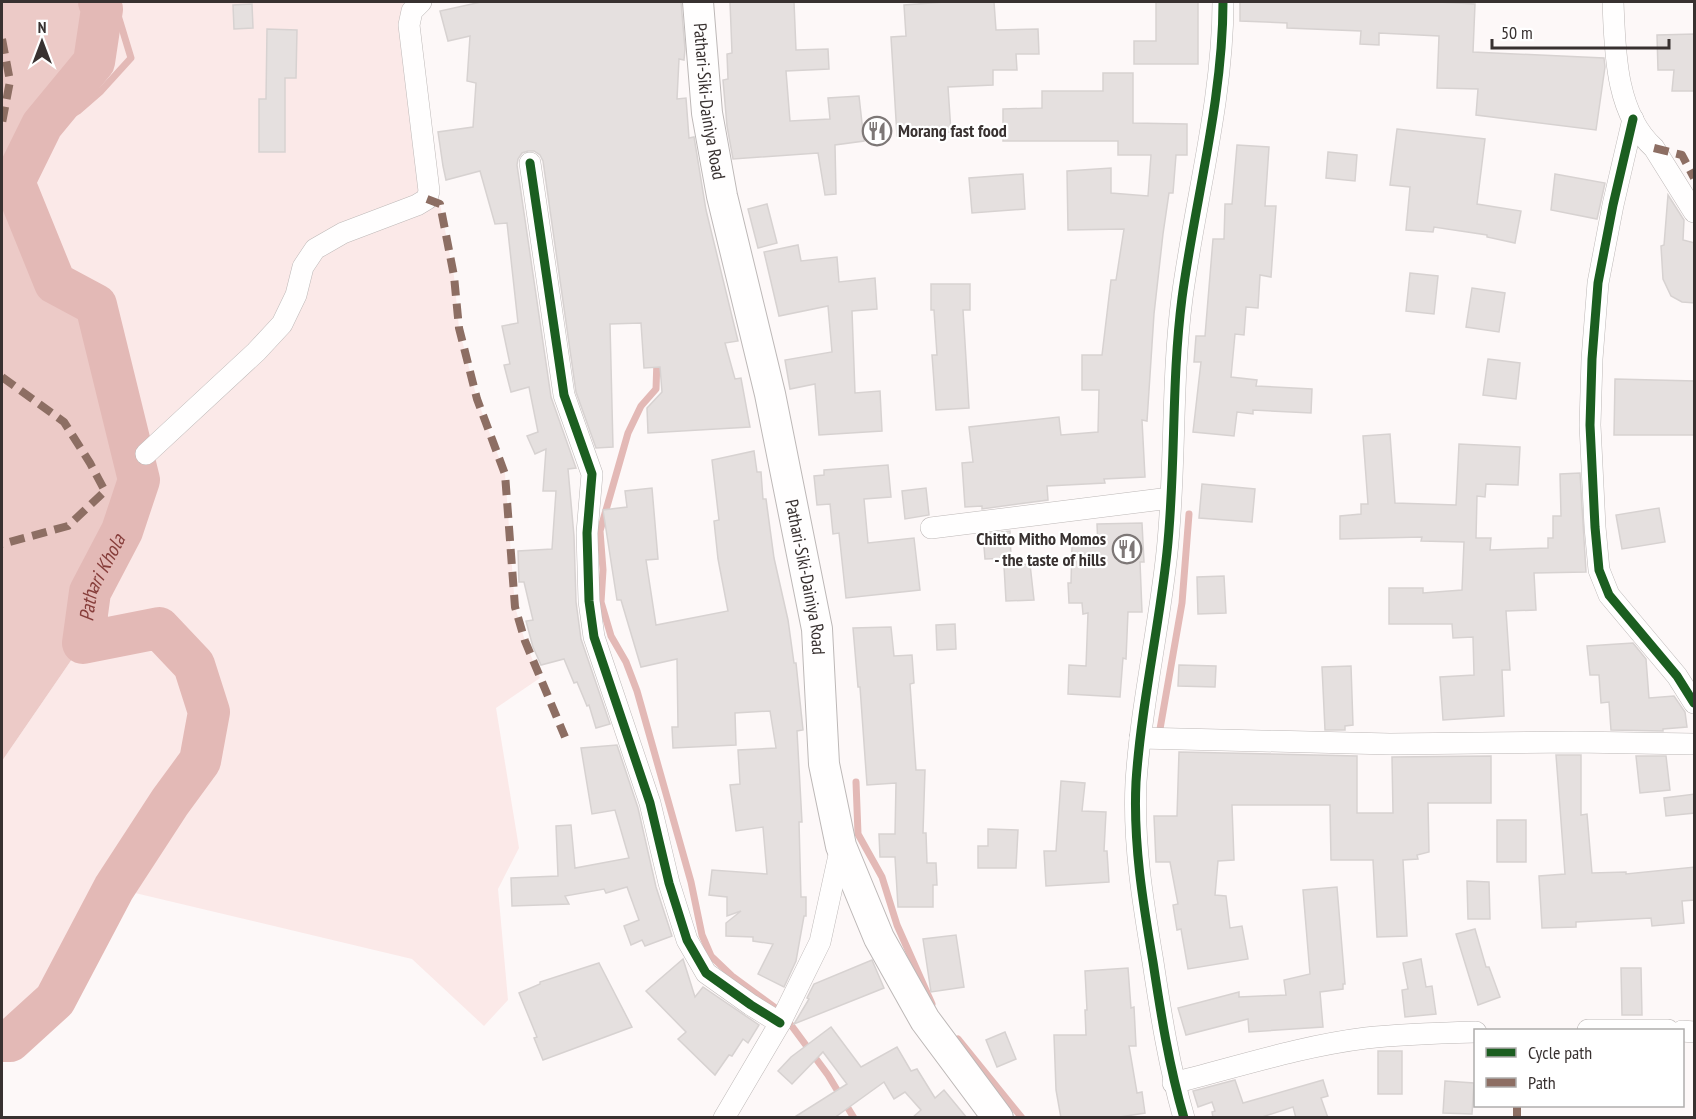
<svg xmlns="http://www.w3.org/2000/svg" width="1696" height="1119" font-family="'PT Sans Narrow',sans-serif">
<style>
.green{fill:#fbe9e8}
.forest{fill:#eccac7}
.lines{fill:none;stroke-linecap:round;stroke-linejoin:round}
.stream{stroke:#e3b9b6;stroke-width:7}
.river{stroke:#e3b9b6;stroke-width:42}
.building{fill:#e5e0df;stroke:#d7d2d1;stroke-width:1.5}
.street-casing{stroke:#bdb8b7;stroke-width:22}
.secondary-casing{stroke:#bdb8b7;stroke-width:32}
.street{stroke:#fffefe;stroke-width:21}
.secondary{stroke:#fffefe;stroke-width:30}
.quiet{stroke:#8d6e63;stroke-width:8;stroke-dasharray:15 8;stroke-linecap:butt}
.cycleway-casing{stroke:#fff;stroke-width:13}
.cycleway{stroke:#1b5e20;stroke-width:9}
.labels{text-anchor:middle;stroke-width:4.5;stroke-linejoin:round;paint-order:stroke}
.street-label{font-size:18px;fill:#383130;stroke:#fff}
.poi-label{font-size:18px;font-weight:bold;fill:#383130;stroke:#fff;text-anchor:start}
.water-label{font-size:20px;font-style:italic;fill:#873e3b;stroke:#fff}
</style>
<rect width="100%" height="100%" fill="#fdf8f8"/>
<!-- green -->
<polygon class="green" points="100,2 421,2 412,11 427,199 440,204 454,276 459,328 477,399 505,474 515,607 525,641 540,678 496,708 519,848 498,889 508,1000 484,1026 412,959 114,888 55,1000 10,1041 2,1041 2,761 83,643 90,592 122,531 96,305 55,283 14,182 42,125 94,62 102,9"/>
<!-- forest -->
<polygon class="forest" points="2,2 100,2 102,9 94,62 42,125 14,182 55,283 96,305 139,480 122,531 90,592 83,643 2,761"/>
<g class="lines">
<!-- stream -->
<g class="stream">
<polyline points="38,135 78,111 101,91 131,58 114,2"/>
<polyline points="657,359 656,389 641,406 628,433 600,531 603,570 601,602 611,636 626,662 637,691 691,882 702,935 711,956 732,976 777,1009"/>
<polyline points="1160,729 1182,603 1189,514"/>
<polyline points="856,782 858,834 882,877 897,925 932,1004"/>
<polyline points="791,1025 828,1075 854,1118"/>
<polyline points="958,1039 1022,1118"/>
</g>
<!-- river -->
<path class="river" id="s1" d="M2 1041H10L55 1000 114 888 170 802 200 761 209 712 194 665 159 628 83 643 90 592 122 531 139 480 96 305 55 283 14 182 42 125 94 62 102 9 99 2"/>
</g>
<!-- building -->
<g class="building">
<polygon points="481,2 681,2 685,49 684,60 679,59 677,99 686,98 689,138 694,137 706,210 738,341 725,343 735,379 741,378 750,427 648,433 647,408 662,392 660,367 644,368 641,323 610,324 613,447 596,448 576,392 543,161 540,155 534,151 528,151 522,153 518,159 517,165 551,397 576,468 568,469 574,536 576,602 581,639 610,724 596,728 589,705 587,706 577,682 574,683 564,659 541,665 533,647 526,621 533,620 524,582 519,582 518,551 552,549 556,491 543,491 546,449 535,454 527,436 538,432 529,387 511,392 504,365 510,364 502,326 518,323 507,223 495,224 480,171 446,180 443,166 438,132 473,127 476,83 467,81 470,36 448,41 440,11"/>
<polygon points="730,2 794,2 796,50 828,49 829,69 786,71 790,121 830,119 828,98 859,96 864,141 835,145 836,194 825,195 818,153 733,159 727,126 723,80 728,79 727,54 732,53"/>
<polygon points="945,2 994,2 996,30 1038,29 1039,54 1016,54 1017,70 993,70 993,85 948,87 951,132 897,136 891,37 906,36 904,5"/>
<polygon points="1156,2 1198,2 1198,64 1134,64 1134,41 1156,41"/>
<polygon points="1240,2 1438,2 1475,4 1473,52 1604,58 1605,67 1596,130 1476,115 1478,89 1437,88 1439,36 1379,33 1379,45 1360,44 1361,31 1287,28 1287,23 1240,21"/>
<polygon points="252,4 253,28 234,29 233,5"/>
<polygon points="267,29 297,30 296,78 285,78 285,152 259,152 259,99 266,99"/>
<polygon points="1695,34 1695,91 1672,91 1674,70 1658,70 1657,35"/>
<polygon points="1103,73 1133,73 1133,123 1187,124 1187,155 1176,155 1173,193 1169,193 1163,234 1154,314 1147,421 1142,420 1145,477 1104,479 1105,483 1047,486 1048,500 982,509 982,506 965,507 962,463 973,462 969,427 1059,417 1061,435 1098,432 1099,390 1082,390 1082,355 1102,355 1111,280 1116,280 1124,229 1068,230 1067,171 1111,168 1111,193 1148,196 1151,155 1118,155 1118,141 1003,141 1003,109 1042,108 1042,91 1103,91"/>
<polygon points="1397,129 1485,139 1477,204 1521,211 1515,243 1487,237 1487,235 1434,227 1433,232 1406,230 1410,187 1390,185"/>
<polygon points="1237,145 1269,147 1265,206 1276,206 1271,277 1260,275 1258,308 1246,307 1244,335 1235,334 1231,377 1257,380 1256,386 1312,389 1311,413 1253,410 1253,414 1237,412 1234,436 1193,432 1201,362 1194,362 1196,336 1205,336 1213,239 1224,239 1225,204 1232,204"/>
<polygon points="1328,152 1357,155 1355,181 1326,178"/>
<polygon points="1023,174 1025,209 972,213 969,178"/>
<polygon points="1555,174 1605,183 1597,219 1551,210"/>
<polygon points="1668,195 1684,220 1683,240 1695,243 1695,303 1682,302 1671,296 1663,279 1661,246 1664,245"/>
<polygon points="767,204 777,243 758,248 748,209"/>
<polygon points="798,245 801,261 837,257 839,282 875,278 877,309 852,311 855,393 880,391 882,431 819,435 815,384 790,389 785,360 832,352 828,306 779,316 764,252"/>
<polygon points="1410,273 1438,276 1434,314 1406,311"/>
<polygon points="931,284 970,284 970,310 963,310 969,408 936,410 932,355 937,355 934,310 931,310"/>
<polygon points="1472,288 1505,293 1499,332 1466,327"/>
<polygon points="1488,359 1520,363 1516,399 1483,395"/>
<polygon points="1615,379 1695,381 1695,435 1614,435"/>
<polygon points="1390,434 1395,503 1456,505 1459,444 1520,447 1518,485 1486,484 1485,497 1477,496 1476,538 1491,538 1490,550 1548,548 1548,538 1553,538 1553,516 1561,516 1560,474 1580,473 1586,572 1534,573 1536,610 1506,611 1510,670 1502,670 1504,716 1443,720 1440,677 1474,675 1473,637 1453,638 1452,624 1389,624 1389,588 1423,588 1423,593 1462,590 1464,542 1421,541 1422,537 1340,539 1340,516 1361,514 1361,504 1368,504 1363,436"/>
<polygon points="754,451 757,472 761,472 763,499 766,499 774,558 788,620 794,663 796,663 803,730 797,731 802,822 799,822 801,897 806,897 806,916 804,916 796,961 784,987 758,974 773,944 753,941 753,937 726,936 726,923 741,911 727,916 727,897 709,895 712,870 767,874 763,827 736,831 730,785 740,784 738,750 776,748 770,711 735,713 736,745 673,748 672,727 678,727 677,659 641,667 621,600 617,600 603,510 627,507 625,491 652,488 658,559 646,560 656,625 728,611 718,559 714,521 719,520 712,460"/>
<polygon points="888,465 891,497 864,499 868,543 914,538 920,590 846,598 839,533 833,534 830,504 817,505 814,476 824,475 824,470"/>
<polygon points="1202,484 1255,489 1252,522 1199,518"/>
<polygon points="926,488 929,515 905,519 902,491"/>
<polygon points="1659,508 1665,542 1622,549 1616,515"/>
<polygon points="1142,523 1144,562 1140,562 1142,612 1128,612 1126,659 1123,658 1120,697 1068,694 1069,665 1086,666 1088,613 1083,614 1082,603 1069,603 1068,583 1071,583 1072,546 1098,547 1097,524"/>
<polygon points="1010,531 1011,558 985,559 983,534"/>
<polygon points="1030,564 1034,600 1006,601 1004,566"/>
<polygon points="1224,576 1226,613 1198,614 1197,577"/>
<polygon points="955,624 956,649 937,650 936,625"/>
<polygon points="891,627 894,656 912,655 914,683 910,684 916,770 925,770 923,833 926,833 927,863 936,863 937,885 933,885 933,907 898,907 895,857 880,857 879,834 895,834 896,783 867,785 860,687 858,687 853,628"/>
<polygon points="1633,643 1646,659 1649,698 1674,696 1685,712 1687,727 1663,729 1663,731 1611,730 1609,702 1601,703 1599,675 1590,675 1587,646"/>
<polygon points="1179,665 1216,666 1215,687 1178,686"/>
<polygon points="1351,666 1353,725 1345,726 1345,730 1325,730 1322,667"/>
<polygon points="617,745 638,808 656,887 672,936 645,946 642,940 631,945 624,926 639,920 627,887 606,893 604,889 565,896 569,904 512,906 511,878 558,876 556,826 571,825 575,868 629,858 615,810 592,814 581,748"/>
<polygon points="1179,752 1357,756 1357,813 1393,813 1392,757 1491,756 1491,803 1428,803 1429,852 1417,855 1418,859 1403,860 1407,936 1377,937 1373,860 1331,860 1330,805 1232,805 1234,860 1218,861 1215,895 1226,896 1230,928 1242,926 1248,959 1188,969 1181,929 1177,930 1173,905 1178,904 1170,862 1156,862 1154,816 1177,816"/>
<polygon points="1556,755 1581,755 1581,815 1587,814 1592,873 1626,872 1626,874 1695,867 1695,900 1682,901 1684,923 1652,926 1651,918 1576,922 1576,927 1542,928 1539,876 1565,874"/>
<polygon points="1636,756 1666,756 1670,790 1640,793"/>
<polygon points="1061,781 1085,783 1082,811 1106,812 1104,851 1107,851 1109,882 1046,886 1044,851 1056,851"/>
<polygon points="1695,794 1695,813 1666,816 1664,798"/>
<rect x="1497" y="820" width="29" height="42"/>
<polygon points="988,829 1018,830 1016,868 978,868 978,846 988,846"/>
<polygon points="1467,881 1489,882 1490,919 1468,919"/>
<polygon points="1337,887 1345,984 1343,984 1343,989 1320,992 1323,1027 1249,1032 1248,1019 1186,1035 1178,1008 1239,992 1239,997 1286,995 1284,980 1310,974 1303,890"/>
<polygon points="1475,929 1486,967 1489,967 1500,997 1478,1005 1456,934"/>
<polygon points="956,935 964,987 931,992 923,939"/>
<polygon points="683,959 695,997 703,987 759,1025 748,1043 743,1039 732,1056 729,1055 715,1075 678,1039 686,1032 646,991"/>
<polygon points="1421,959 1426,987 1432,986 1436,1014 1405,1017 1402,990 1408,989 1403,963"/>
<polygon points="872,960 884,988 794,1024 809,999 807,998 814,984"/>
<polygon points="599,963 632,1027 543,1060 534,1038 537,1037 519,993 540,984 540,982"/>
<polygon points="1128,968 1131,1008 1134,1007 1136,1046 1129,1046 1137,1093 1142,1092 1145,1113 1113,1118 1061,1118 1056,1090 1054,1035 1086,1035 1085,1010 1087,1010 1085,971"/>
<polygon points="1621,968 1641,968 1642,1015 1622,1015"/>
<polygon points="831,1027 861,1067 897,1047 911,1071 917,1069 935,1098 944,1090 967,1118 912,1118 921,1110 905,1092 894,1099 884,1082 834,1118 793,1118 847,1084 823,1052 792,1084 778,1071 791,1057"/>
<polygon points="1005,1032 1016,1059 997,1067 986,1040"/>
<rect x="1378" y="1051" width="24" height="43"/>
<polygon points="1235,1080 1243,1103 1323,1080 1328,1096 1321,1098 1328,1118 1296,1118 1293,1107 1259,1118 1213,1118 1212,1112 1215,1111 1212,1102 1198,1107 1193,1091"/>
<polygon points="1445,1081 1474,1083 1472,1114 1443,1113"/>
</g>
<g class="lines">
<!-- street casing -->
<g class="street-casing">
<g id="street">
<path d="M1613 2C1615 50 1615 113 1654 148L1694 212"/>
<polyline points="1633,119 1613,205 1598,283 1592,359 1590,425 1595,527 1599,570 1609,595 1677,676 1694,703"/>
<polyline points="530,163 564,395 592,474 587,533 589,601 594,637 650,803 669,883 687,940 706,973 751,1005 780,1023"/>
<polyline points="146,454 256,352 282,324 296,295 303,267 315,249 343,233 417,205 427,199 429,191 409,25 412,11 421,2"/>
<polyline points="931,528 1170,498"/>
<polyline points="1140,738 1390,744 1575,742 1694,744"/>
<polyline points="1588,1030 1668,1030"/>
<polyline points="1682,1031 1694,1032"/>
<path d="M1173 1083C1237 1067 1301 1046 1366 1038 1402 1034 1439 1033 1476 1032"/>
<polyline points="724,1118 780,1023 820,942 841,846"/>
<path d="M1184 1118C1169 1066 1161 1015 1153 962 1143 903 1133 843 1136 782 1141 705 1159 629 1167 552 1176 468 1171 383 1182 298 1195 201 1223 100 1223 2"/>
</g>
</g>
<!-- secondary casing -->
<g class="secondary-casing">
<g id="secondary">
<path id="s2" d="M698 2 707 113 722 196 770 394 817 629 824 764 841 846 879 938 925 1020 998 1118"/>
</g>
</g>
<!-- street -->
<use href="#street" class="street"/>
<!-- secondary -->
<use href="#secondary" class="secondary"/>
<!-- quiet -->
<g class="quiet">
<polyline points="2,39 10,81 2,123"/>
<polyline points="1654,148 1682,155 1694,178"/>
<polyline points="427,199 440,204 454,276 459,328 477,399 505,474 515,607 525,641 565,737"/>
<polyline points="2,377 64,422 90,463 105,491 68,526 2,544"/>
<polyline points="1517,1118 1517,1106"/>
</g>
<!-- cycleway casing -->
<g class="cycleway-casing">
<g id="cycleway">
<polyline points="1633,119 1613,205 1598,283 1592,359 1590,425 1595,527 1599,570 1609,595 1677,676 1694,703"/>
<polyline points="530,163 564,395 592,474 587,533 589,601 594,637 650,803 669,883 687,940 706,973 751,1005 780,1023"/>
<path d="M1184 1118C1169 1066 1161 1015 1153 962 1143 903 1133 843 1136 782 1141 705 1159 629 1167 552 1176 468 1171 383 1182 298 1195 201 1223 100 1223 2"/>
</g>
</g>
<!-- cycleway -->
<use href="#cycleway" class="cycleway"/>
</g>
<!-- icons -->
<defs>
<g id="restaurant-ring" transform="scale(1.5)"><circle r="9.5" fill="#fff" stroke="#7d7776" stroke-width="1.5"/><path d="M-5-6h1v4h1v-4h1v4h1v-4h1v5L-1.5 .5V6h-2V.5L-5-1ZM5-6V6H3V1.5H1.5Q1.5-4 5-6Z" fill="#7d7776"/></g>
</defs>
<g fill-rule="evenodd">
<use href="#restaurant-ring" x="877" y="131"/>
<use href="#restaurant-ring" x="1127" y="549"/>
</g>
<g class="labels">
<!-- street labels -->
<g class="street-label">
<text dy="6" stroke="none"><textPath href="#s2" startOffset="100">Pathari-Siki-Dainiya Road</textPath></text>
<text dy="6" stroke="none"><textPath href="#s2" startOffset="586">Pathari-Siki-Dainiya Road</textPath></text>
</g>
<!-- poi labels -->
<g class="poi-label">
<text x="898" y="137">Morang fast food</text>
<text x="1106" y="545" text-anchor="end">Chitto Mitho Momos<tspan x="1106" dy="21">- the taste of hills</tspan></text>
</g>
<!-- water labels -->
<g class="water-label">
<text dy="7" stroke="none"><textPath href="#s1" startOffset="645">Pathari Khola</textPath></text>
</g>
</g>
<!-- border -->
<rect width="1696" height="1119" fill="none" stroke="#383130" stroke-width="6"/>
<!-- legend -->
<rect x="1474" y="1029" width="210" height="78" fill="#ffffff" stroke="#afadac" stroke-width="1.5"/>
<rect x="1486" y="1048" width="30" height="9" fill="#1b5e20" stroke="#afadac" stroke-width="1.5"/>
<text x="1528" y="1059" font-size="18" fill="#383130">Cycle path</text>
<rect x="1486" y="1078" width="30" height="9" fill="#8d6e63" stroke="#afadac" stroke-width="1.5"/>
<text x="1528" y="1089" font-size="18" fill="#383130">Path</text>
<!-- north arrow -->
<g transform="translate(42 42)" stroke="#ffffff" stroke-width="4.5" paint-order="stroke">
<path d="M0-4.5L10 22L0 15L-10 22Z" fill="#383130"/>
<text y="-9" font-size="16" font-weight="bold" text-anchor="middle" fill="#383130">N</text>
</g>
<!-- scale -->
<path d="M1492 39v9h177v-9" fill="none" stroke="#383130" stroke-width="3"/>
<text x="1501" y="39" font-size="18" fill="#383130" stroke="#ffffff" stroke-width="4.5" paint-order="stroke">50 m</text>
</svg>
